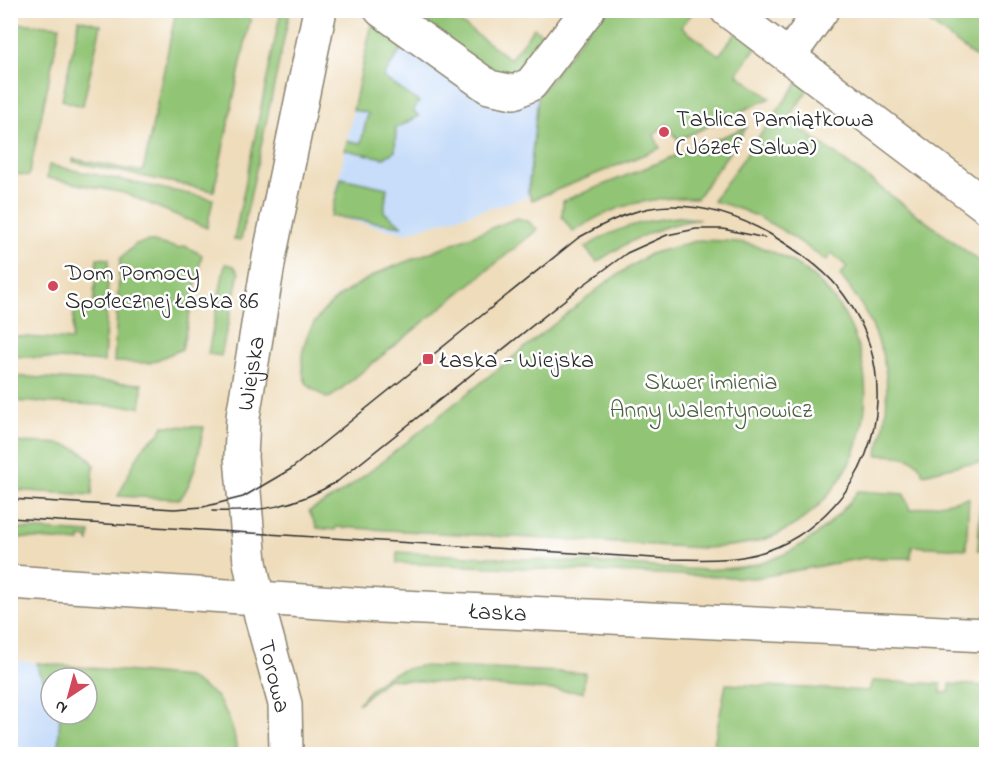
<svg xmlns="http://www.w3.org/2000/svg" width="997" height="765" font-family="'Indie Flower',sans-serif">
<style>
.built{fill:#c7ddf9}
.green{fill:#91c474;stroke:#5e7850;stroke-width:1.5}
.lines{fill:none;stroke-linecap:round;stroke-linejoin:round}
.street-casing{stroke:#8c8472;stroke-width:36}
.secondary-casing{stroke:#8c8472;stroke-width:36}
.street{stroke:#fff;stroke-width:33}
.secondary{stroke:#fff;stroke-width:33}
.tram{stroke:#2b2b2b;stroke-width:1.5}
.poi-dot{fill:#d1495b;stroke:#fff;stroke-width:2}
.labels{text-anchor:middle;stroke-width:5;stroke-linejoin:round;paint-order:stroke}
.poi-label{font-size:24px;fill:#2b2b2b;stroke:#fff;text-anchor:start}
.street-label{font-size:24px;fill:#2b2b2b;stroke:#fff}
.park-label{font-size:24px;fill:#4f6145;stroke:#fff}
</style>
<rect width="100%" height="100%" fill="#fff"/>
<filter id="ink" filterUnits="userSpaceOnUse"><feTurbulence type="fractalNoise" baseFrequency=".0167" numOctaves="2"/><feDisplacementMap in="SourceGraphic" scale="12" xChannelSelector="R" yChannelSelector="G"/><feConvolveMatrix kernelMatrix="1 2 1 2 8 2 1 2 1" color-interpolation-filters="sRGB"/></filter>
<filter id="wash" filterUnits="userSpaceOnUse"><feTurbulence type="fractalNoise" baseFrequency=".008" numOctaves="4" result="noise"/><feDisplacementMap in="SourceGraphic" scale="24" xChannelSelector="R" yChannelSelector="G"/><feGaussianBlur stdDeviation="1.35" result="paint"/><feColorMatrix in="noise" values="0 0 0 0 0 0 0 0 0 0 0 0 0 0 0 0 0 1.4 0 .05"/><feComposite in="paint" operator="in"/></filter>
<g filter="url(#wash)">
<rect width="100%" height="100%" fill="#eedcba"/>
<!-- built -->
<g class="built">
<polygon points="373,18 538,97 528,197 404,233 331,216"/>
<polygon points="11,660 37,663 51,678 51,714 63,714 60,754 11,754"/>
</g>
<!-- green -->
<g class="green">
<polygon points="281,10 290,11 241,240 234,239"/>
<polygon points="176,11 252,11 214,191 73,162 73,159 143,172"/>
<polygon points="400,11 457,11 453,17 510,59 534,28 553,42 533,68 501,82"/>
<polygon points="601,11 694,11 681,27 719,55 737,32 757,46 737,74 770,98 678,140 667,123 654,135 660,148 532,200 528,192 538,97"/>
<polygon points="914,11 986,11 986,65"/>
<polygon points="373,18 407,41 383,77 419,102 413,111 419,116 396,128 395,151 384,158 345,150 347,141 361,143 368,113 353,110"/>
<polygon points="79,19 101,25 83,105 81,106 62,100"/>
<polygon points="11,23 60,26 29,176 11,173"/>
<path d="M801 78 811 85 788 119 986 266V463L964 464 923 474C918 453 894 456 877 455 898 385 886 332 840 275L847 267 832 253 826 261C791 234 756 211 713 201Z"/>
<path d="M747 127 697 198C650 196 612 205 573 232L562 217 563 201Z"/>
<polygon points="49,165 213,199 207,228 124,193 47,178"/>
<polygon points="341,178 387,188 384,212 403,226 331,216"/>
<path d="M679 217 700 219C658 226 633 238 597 262L585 248C614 228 644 220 679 217Z"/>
<path d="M517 218 529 222 537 230 331 397 326 398C320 393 312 389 307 384 302 377 302 365 302 357 306 313 349 287 385 270Z"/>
<path d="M699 240C717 241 736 240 753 245 862 275 901 409 829 494 811 516 786 534 758 541 741 546 723 547 704 548L336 527 335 530 317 528 309 511 338 495 373 469 608 281 650 254Z"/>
<polygon points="149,241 178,248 185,246 202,255 182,349 150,363 114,362 120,259 136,244"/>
<polygon points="97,258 109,259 104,362 11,356 11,336 72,340 74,309 93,310"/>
<polygon points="225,264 234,266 239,273 221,356 208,354"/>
<polygon points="11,376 142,384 141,407 11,401"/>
<path d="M163 426 204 427C198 453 196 478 180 499L118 496C128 478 139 442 159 435Z"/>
<path d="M11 442C38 444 79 437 94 465L92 495 11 490Z"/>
<path d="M858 491 904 494 910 510 969 498 966 549 912 546 911 558H864L755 578 397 563V552C470 556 543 560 616 564 665 567 723 577 770 560 807 547 835 522 858 491Z"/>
<polygon points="981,498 986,498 986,550 978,550"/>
<polygon points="10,528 90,533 89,543 87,538 80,537 80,542 11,537"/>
<polygon points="37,663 188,677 216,696 227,714 234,733 237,754 58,754 60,714 87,714 87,678 51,678 51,689 39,673"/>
<path d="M420 666 585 673 583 692 387 679 358 704C374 681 393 670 420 666Z"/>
<polygon points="872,681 941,684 941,693 950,692 950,684 986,686 986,754 712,754 726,684 869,691"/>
</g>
</g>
<g filter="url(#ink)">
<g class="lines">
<!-- street casing -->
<g class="street-casing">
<g id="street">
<polyline points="381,10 489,87 514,92 531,84 588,10"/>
<polyline points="727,10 986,206"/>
<polyline points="789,56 822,10"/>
</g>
</g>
<!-- secondary casing -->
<g class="secondary-casing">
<g id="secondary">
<path id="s1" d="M10 582 381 606 986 635"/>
<path id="s2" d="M286 754 285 704 261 616 250 562 241 457 243 417 269 258 320 10"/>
</g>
</g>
<!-- street -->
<use href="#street" class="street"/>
<!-- secondary -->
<use href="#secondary" class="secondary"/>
<!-- tram -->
<g class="tram">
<path d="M10 499 174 509 203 507 243 497 291 469 578 238C607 222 637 206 672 206 712 206 749 220 783 242 806 257 828 273 844 295 891 358 888 446 835 504 811 531 779 551 742 557 719 561 693 559 670 559L10 518"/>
<path d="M212 511C259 513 297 506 338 481L582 286 627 253 667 235 696 229H723L765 238"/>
</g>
</g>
</g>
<!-- markers -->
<g class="poi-dot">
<circle cx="664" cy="132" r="6"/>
<circle cx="53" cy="286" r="6"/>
<rect x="422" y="353" width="12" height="12" rx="3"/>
</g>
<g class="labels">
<!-- poi labels -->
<g class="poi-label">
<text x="676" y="126">Tablica Pamiątkowa<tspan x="676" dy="28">(Józef Salwa)</tspan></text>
<text x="65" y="280">Dom Pomocy<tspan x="65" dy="28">Społecznej Łaska 86</tspan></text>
<text x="440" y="367">Łaska - Wiejska</text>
</g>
<!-- street labels -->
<g class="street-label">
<text dy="8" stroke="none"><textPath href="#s2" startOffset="386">Wiejska</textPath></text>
<text dy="8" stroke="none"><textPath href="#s1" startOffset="489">Łaska</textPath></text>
<text transform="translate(275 676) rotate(76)" y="8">Torowa</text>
</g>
<!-- park labels -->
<g class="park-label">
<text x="711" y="389">Skwer imienia<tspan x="711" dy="28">Anny Walentynowicz</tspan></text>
</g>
</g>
<!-- margin -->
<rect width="997" height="765" fill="none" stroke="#fff" stroke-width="36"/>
<!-- north arrow -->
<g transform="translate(69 696) rotate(216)"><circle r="28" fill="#ffffff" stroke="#aaaaaa" stroke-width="1.5"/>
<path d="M0-4.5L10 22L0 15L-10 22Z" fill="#d1495b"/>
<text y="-9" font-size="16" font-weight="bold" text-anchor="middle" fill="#2b2b2b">N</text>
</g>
</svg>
